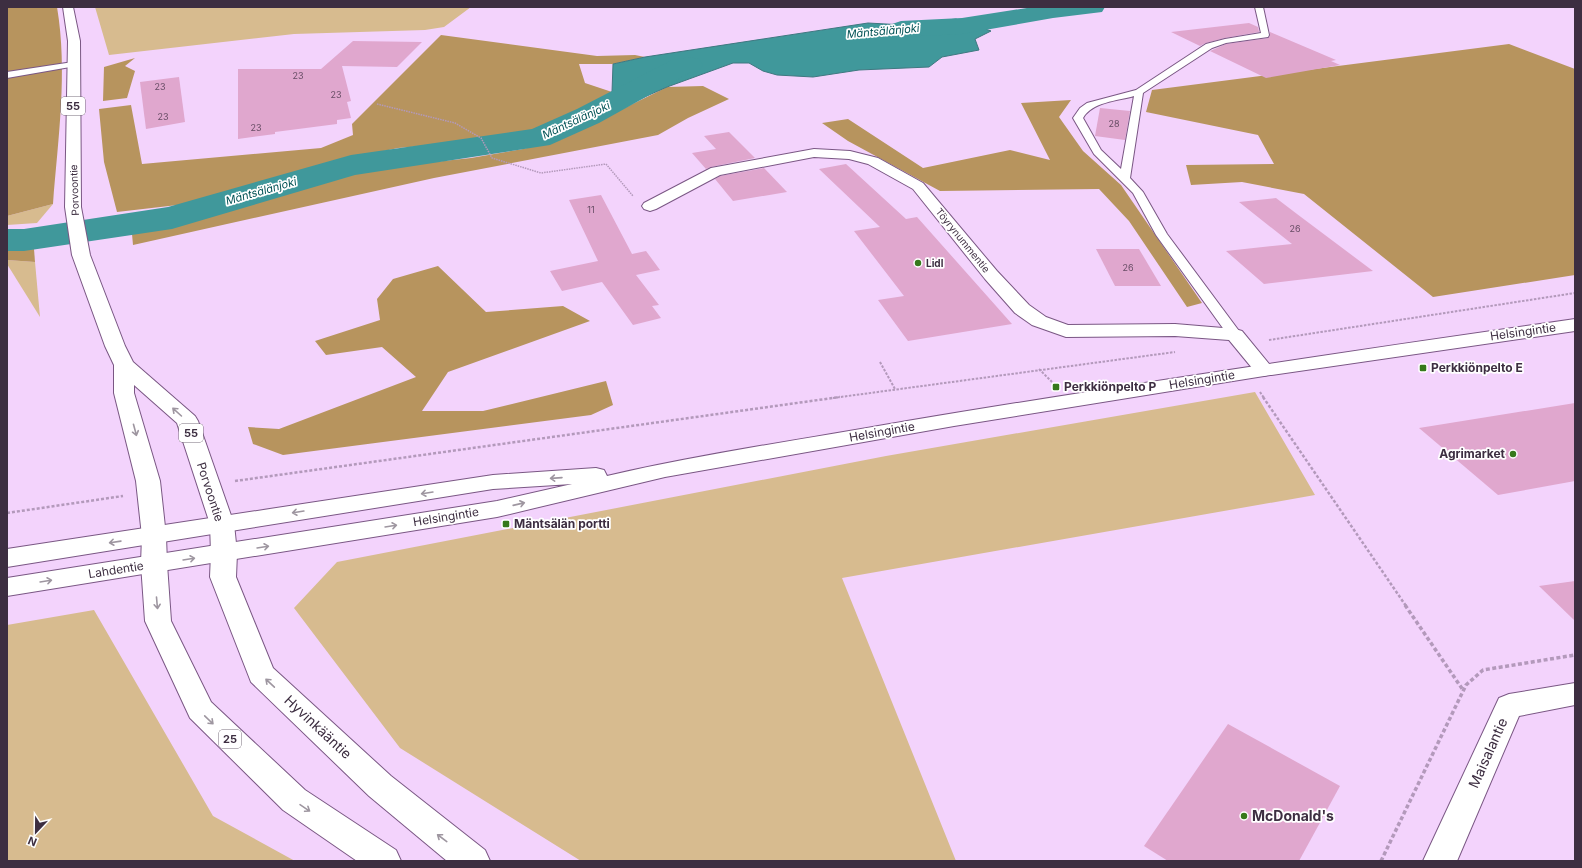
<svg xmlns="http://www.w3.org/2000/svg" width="1582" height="868" font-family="Inter,sans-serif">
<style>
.green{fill:#d7bb8f}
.forest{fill:#b7945e}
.water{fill:#40989b;stroke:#3f7880}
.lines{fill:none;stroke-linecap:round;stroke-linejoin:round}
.river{fill:#40989b;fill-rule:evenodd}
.building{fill:#e0a7ce}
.lane-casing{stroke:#7a5784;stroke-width:2}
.street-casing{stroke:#7a5784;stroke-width:2}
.secondary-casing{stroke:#7a5784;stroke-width:2}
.primary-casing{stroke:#7a5784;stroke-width:2}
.highway-casing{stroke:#7a5784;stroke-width:2}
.path-far3{stroke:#b399bb;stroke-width:1.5;stroke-dasharray:1.5 1;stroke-linecap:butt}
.path-far2{stroke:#b399bb;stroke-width:2;stroke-dasharray:2.5 1.5;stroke-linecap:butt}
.path-far1{stroke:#b399bb;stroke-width:2.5;stroke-dasharray:3 2;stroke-linecap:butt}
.path{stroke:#b399bb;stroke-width:3.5;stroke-dasharray:4 2.5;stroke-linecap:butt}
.lane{fill:#fff;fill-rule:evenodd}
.street{fill:#fff;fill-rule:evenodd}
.secondary{fill:#fff;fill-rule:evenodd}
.primary{fill:#fff;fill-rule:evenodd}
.highway{fill:#fff;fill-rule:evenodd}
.oneway{stroke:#9e96a0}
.poi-dot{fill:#36791b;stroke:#fff;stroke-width:1.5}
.labels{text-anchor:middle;stroke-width:3.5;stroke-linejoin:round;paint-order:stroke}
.far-number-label{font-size:9px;fill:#664c64}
.far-street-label{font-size:10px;fill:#3d2e41;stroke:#fff}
.far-poi-label{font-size:10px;font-weight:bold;fill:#3d2e41;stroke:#fff;text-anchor:start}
.far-water-label{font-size:11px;font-style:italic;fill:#005154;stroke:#fff}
.shield{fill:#fff;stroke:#776d7a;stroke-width:1}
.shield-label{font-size:11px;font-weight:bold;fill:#3d2e41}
.street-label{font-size:12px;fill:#3d2e41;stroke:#fff}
.poi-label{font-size:12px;font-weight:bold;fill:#3d2e41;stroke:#fff;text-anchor:start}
.near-street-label{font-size:14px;fill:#3d2e41;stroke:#fff}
.near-poi-label{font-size:14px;font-weight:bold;fill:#3d2e41;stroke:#fff;text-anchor:start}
</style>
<rect width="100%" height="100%" fill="#f3d3fc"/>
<!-- green -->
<g class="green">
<polygon points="95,7 471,7 444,27 425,30 294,34 109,55"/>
<polygon points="53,204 37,223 7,225 7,216"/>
<polygon points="7,260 35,262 40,317 7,264"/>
<polygon points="1255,392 1315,495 842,578 956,861 581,861 400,748 294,608 337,562 886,456"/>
<polygon points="94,610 213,816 295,861 7,861 7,625"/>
</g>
<!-- forest -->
<g class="forest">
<path d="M7 7H57C68 72 58 139 53 204L7 216Z"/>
<polygon points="441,35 597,56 635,55 645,57 613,64 579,64 585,83 612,92 572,115 526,133 460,143 398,148 333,162 195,203 117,212 104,162 99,109 131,105 142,164 321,148 353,135 352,124"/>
<polygon points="1509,44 1575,69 1575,275 1433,297 1304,194 1242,182 1191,185 1186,165 1274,164 1258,135 1146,112 1152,90"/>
<polygon points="135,58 125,66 135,71 127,98 103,101 104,67"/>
<polygon points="703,86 729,99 688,118 658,135 434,178 133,245 132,234 216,215 351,171 471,158 523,149 562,139 667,87"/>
<polygon points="1071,100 1059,117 1083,151 1121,185 1202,303 1187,307 1129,221 1099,189 940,191 848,141 822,123 848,119 923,168 1010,150 1050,160 1021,103"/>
<polygon points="34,249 35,262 7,260 7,251"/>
<polygon points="438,266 486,312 563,306 590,321 448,372 422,411 483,411 606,381 613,405 591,415 283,455 253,444 248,427 279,429 416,377 382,347 326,355 315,341 380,320 377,299 393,279"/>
</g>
<!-- water -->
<polygon class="water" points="956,19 991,31 975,39 979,50 942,57 929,67 859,70 813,77 777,75 763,71 749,63 733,63 667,87 642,98 612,92 613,64 645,57 868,23 904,25"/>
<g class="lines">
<!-- river -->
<g class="river">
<polygon points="1033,7 1105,7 1102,12 1053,18 962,34 901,37 892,34 888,29 892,24 901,21 962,18"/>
<polygon points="689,57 699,59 703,65 699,71 689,73 599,123 550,145 355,175 172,229 24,251 7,251 7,229 24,229 168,207 351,155 532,129 577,109 672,60"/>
</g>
</g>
<!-- building -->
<g class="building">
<polygon points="1249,23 1258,27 1259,32 1225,38 1206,43 1200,46 1171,32"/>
<polygon points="1270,32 1336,60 1331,61 1340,65 1266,78 1210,51 1226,44 1268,38 1270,36"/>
<polygon points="353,41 422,42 397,67 342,66 351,101 347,102 351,118 337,120 337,124 275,132 275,134 238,139 238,69 321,69"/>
<polygon points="179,77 185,122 146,129 140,82"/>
<polygon points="1100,108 1130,111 1125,140 1095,136"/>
<polygon points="729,132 755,158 711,167 706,169 692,153 716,149 704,136"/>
<polygon points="846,164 906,219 917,217 1012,324 908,341 878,300 904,296 854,231 880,227 819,169"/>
<polygon points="764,168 787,192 733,201 715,179 720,176"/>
<polygon points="601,195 632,254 646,251 660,270 636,275 659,305 652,306 661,318 633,325 602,282 562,291 550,271 598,261 569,200"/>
<polygon points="1276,198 1297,214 1373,271 1264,284 1226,251 1292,244 1239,202"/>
<polygon points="1096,249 1139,249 1161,286 1115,286"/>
<polygon points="1575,403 1575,481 1498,495 1419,428"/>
<polygon points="1575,581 1575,621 1539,586"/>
<polygon points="1228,724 1340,786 1299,861 1168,861 1144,846"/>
</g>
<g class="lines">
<!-- lane casing -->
<g class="lane-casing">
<g id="lane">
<path d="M1255 7H1263L1269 35 1268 37 1226 43 1212 48 1143 93 1130 178 1143 192 1167 234 1242 335 1240 338H1230L1156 235 1133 193 1094 154 1073 118 1080 108 1087 103 1136 90 1206 44 1225 39 1261 33ZM1134 96 1121 169 1101 150 1083 118C1092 102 1117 101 1134 96Z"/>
<polygon points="73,62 77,64 76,66 7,78 7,72"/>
</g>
</g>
<!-- street casing -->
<g class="street-casing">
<g id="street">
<polygon points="814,149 850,151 878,158 923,183 997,271 1029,305 1046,317 1068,325 1175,324 1235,329 1242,331 1274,370 1271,374 1264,376 1257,374 1229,340 1175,336 1066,337 1032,325 1015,313 985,279 913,189 868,164 849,159 814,157 720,175 656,209 650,211 644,209 642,206 644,203 711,168"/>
<polygon points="1575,683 1575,705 1519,716 1457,861 1423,861 1499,698 1509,694"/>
</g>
</g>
<!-- secondary casing -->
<g class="secondary-casing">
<path id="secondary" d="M1575 319V331L1264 376 954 426 665 477 497 517 7 596V578L497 501 572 484 493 489 7 567V549L493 475 596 468 604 470 607 476C706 453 807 439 907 421 1129 384 1352 351 1575 319Z"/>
</g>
<!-- primary casing -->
<g class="primary-casing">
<polygon id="primary" points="63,7 73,7 80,41 81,207 90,255 125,346 133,362 195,416 198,421 234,524 237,553 233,559 224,562 215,559 211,553 210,524 177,423 134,385 134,393 160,481 166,536 167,564 163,570 154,573 145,570 141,564 142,536 136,481 114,393 114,365 105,346 72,255 65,207 68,41"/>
</g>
<!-- highway casing -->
<g class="highway-casing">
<g id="highway">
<polygon points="224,544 233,547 237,553 236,577 273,668 391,776 485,850 490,861 447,861 369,796 251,682 210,577 211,553 215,547"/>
<polygon points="154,555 163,558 167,564 171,621 211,702 305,790 396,850 401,861 357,861 283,810 190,718 145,621 141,564 145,558"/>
</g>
</g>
<!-- path-far3 -->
<polyline class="path-far3" points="377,104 455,123 481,138 492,158 541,173 606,164 633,196"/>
<!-- path-far2 -->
<g class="path-far2">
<polyline points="1269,340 1575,293"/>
<polyline points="880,362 895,389"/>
<polyline points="1039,369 1052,382"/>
<polyline points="1260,392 1264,398"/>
<polyline points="833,398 1175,352"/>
</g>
<!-- path-far1 -->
<g class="path-far1">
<polyline points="1263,397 1406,606"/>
<polyline points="235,481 840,397"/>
<polyline points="7,513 123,496"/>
</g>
<!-- path -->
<g class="path">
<polyline points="1405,605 1463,690"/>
<polyline points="1381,861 1466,685 1483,670 1575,655"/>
</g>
<!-- lane -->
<use href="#lane" class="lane"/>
<!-- street -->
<use href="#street" class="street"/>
<!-- secondary -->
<use href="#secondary" class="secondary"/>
<!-- primary -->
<use href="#primary" class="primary"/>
<!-- highway -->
<use href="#highway" class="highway"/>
</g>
<!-- one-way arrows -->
<defs><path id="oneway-shaft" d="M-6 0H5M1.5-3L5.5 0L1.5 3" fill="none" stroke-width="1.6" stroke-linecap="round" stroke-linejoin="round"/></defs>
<g class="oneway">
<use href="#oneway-shaft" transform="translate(177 412) rotate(-138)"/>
<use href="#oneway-shaft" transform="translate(135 430) rotate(75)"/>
<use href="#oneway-shaft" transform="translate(556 478) rotate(176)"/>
<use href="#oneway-shaft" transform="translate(427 493) rotate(171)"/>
<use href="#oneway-shaft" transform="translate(519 504) rotate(-13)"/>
<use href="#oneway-shaft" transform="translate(298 512) rotate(171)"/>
<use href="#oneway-shaft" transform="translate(391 526) rotate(-9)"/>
<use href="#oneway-shaft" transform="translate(115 542) rotate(172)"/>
<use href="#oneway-shaft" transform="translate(263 547) rotate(-9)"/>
<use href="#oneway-shaft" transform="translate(189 559) rotate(-9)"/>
<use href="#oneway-shaft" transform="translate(46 581) rotate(-9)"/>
<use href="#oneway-shaft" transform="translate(157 603) rotate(85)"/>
<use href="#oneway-shaft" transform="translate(270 683) rotate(-137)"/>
<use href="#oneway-shaft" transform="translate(209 720) rotate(44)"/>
<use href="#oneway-shaft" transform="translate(305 808) rotate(34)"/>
<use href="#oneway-shaft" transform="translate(442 838) rotate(-143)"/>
</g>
<!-- markers -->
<g class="poi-dot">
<circle cx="918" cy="263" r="4"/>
<rect x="1419" y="364" width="8" height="8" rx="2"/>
<rect x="1052" y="383" width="8" height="8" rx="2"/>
<circle cx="1513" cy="454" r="4"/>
<rect x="502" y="520" width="8" height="8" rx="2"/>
<circle cx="1244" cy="816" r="4"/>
</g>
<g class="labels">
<!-- far-number labels -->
<g class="far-number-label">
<text x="298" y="79">23</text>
<text x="160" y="90">23</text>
<text x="336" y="98">23</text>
<text x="163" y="120">23</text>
<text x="1114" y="127">28</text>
<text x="256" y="131">23</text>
<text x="591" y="213">11</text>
<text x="1295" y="232">26</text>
<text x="1128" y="271">26</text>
</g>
<!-- far-street labels -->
<g class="far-street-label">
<text transform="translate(74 190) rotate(-92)" y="4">Porvoontie</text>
<text transform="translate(963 240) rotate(51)" y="4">Töyrynummentie</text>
</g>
<!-- far-poi labels -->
<g class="far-poi-label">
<text x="926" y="267">Lidl</text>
</g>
<!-- far-water labels -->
<g class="far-water-label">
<text transform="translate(883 31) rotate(-5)" y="4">Mäntsälänjoki</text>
<text transform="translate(576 120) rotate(-25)" y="4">Mäntsälänjoki</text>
<text transform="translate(261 191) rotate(-16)" y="4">Mäntsälänjoki</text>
</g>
<!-- shield labels -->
<g class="shield">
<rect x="61" y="97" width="24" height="18" rx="3"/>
<rect x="179" y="424" width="24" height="18" rx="3"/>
<rect x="219" y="730" width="22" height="18" rx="3"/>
</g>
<g class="shield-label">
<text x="73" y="110">55</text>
<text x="191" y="437">55</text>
<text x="230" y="743">25</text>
</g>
<!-- street labels -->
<g class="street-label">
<text transform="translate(1523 332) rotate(-8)" y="4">Helsingintie</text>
<text transform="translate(1202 380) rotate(-9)" y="4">Helsingintie</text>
<text transform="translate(882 432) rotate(-10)" y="4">Helsingintie</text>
<text transform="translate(210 492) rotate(72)" y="4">Porvoontie</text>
<text transform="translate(446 517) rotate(-9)" y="4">Helsingintie</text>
<text transform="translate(116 570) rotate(-9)" y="4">Lahdentie</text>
</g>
<!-- poi labels -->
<g class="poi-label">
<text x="1431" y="372">Perkkiönpelto E</text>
<text x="1064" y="391">Perkkiönpelto P</text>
<text x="1505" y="458" text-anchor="end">Agrimarket</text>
<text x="514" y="528">Mäntsälän portti</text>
</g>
<!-- near-street labels -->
<g class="near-street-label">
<text transform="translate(318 727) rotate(43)" y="5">Hyvinkääntie</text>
<text transform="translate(1488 753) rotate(-66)" y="5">Maisalantie</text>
</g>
<!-- near-poi labels -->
<g class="near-poi-label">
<text x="1252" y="821">McDonald's</text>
</g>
</g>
<!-- border -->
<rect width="1582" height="868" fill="none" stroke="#3d2e41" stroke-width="16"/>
<!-- north arrow -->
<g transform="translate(36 832) rotate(202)" stroke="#ffffff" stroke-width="3" paint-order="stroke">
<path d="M0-3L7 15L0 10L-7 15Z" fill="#3d2e41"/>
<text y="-6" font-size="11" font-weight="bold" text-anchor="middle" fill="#3d2e41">N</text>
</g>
</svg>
